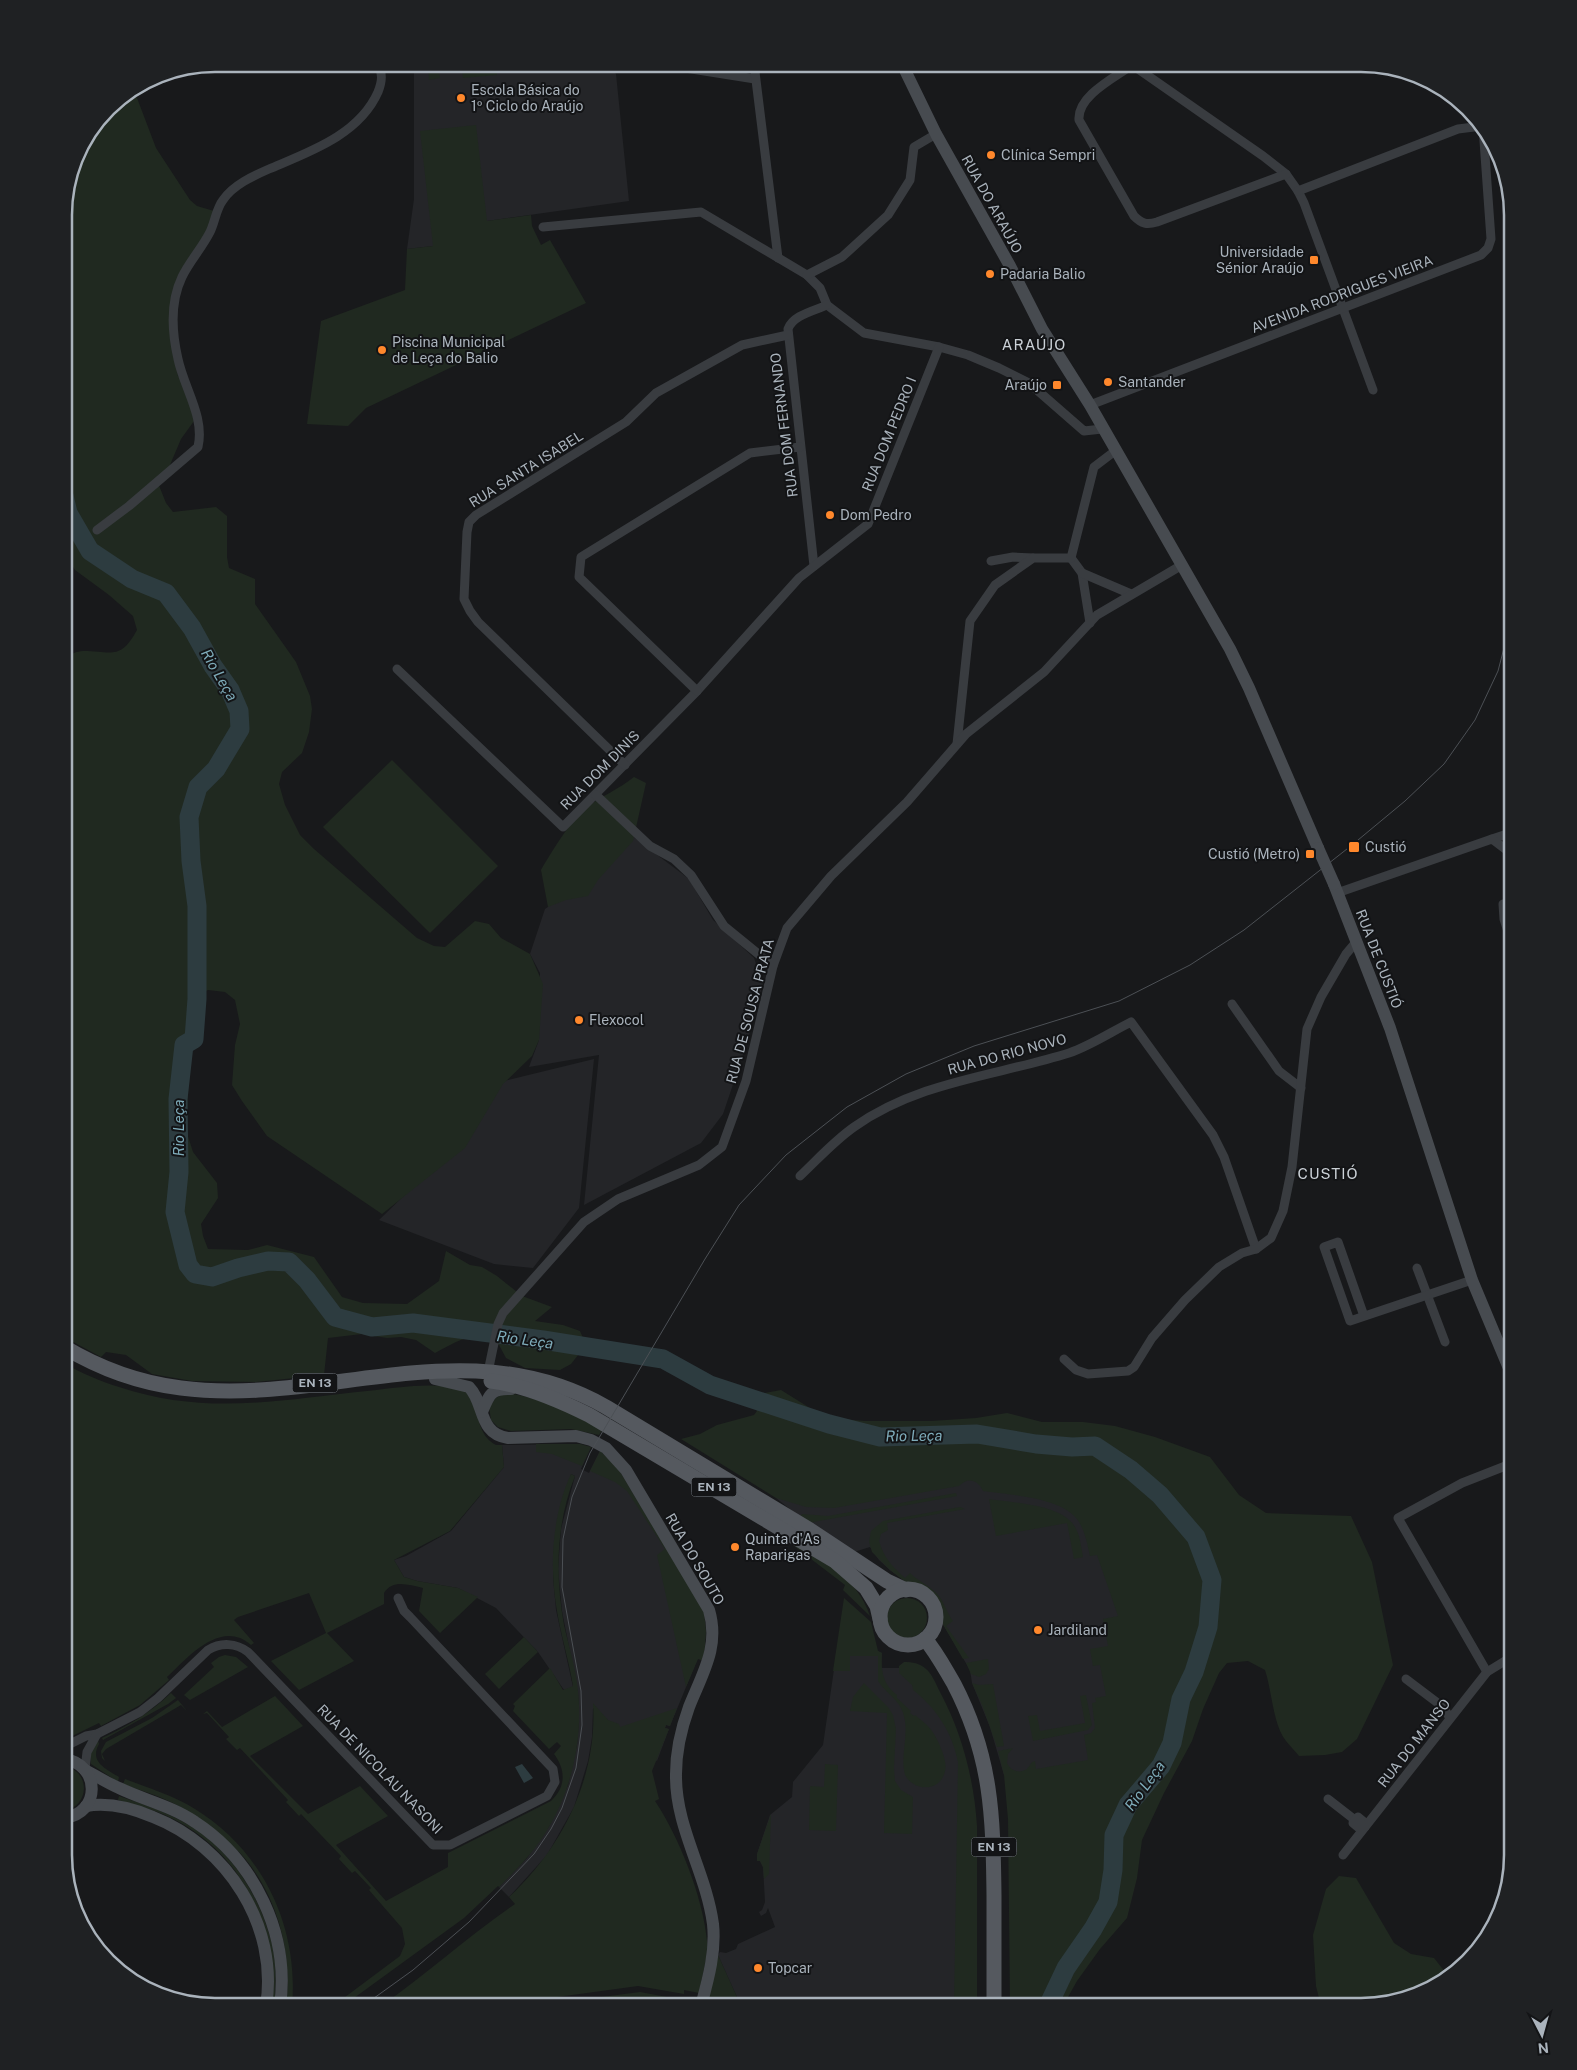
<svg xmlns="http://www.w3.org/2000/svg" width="1577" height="2070" font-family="'Public Sans',sans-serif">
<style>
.built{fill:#242528}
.green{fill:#202920}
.water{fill:#2d3c40}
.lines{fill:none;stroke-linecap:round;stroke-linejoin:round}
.river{stroke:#2d3c40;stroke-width:19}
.street{stroke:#393c40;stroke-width:9}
.secondary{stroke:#474b50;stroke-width:12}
.primary{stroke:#55595f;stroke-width:15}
.tram{stroke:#4c5055;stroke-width:1}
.secondary-bridge{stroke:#474b50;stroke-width:12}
.poi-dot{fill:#ff882c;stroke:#131416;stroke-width:2}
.labels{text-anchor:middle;stroke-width:4;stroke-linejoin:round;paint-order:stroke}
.shield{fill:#131416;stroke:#7d838a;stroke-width:1}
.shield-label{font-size:12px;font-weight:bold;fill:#aab3bc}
.poi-label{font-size:14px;fill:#aab3bc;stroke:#131416;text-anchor:start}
.street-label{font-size:14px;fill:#aab3bc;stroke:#131416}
.neighbourhood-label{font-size:15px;letter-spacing:1px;fill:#cbd1d7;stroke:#131416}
.water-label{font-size:15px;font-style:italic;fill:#7eabb9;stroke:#131416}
.rim{fill:none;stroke:#aab3bc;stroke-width:2.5}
</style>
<rect width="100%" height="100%" fill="#18191b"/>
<!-- built -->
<g class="built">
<polygon points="414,64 608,64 611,66 616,74 629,201 487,221 433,246 407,249 414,199"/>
<polygon points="595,808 689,879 713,920 754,958 763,983 746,1046 723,1114 701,1143 584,1205 599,1055 529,1067 539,1040 540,973 530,954 545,909 548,907"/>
<polygon points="594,1059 579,1208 533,1268 494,1264 379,1220 468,1133 500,1082"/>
<polygon points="573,1444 591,1447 581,1469 589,1473 600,1451 658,1533 706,1631 705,1641 670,1726 666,1725 665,1728 669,1729 657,1761 593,1708 592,1737 588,1761 574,1807 547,1855 509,1897 499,1887 527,1858 549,1826 568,1785 577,1745 579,1720 578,1693 562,1611 558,1569 561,1529 575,1476 571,1474 554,1546 553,1577 556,1610 573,1687 564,1690 538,1652 496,1608 458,1588 417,1581 404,1577 394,1560 406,1556 451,1531 504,1467 502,1445"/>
<polygon points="996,1475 1087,1507 1130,1628 1106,1761 1004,1775 990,1727 972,1683 970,1670 941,1621 941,1611 935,1598 924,1588 907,1583 890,1570 879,1560 870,1547 854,1552 801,1518 776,1498 822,1490"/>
<polygon points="839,1635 882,1653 881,1668 916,1668 929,1686 961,1761 968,2006 741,2006 718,1955 720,1952 726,1953 736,1949 738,1944 775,1927 768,1908 766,1913 761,1916 759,1912 762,1910 765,1902 763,1867 760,1861 757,1861 757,1854 770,1815 792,1797 793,1782 823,1745"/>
</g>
<!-- green -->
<g class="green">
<polygon points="428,64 438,64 440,78 429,80"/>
<polygon points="461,64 496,64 497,75 463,78"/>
<path d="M134 90 156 148 190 200 197 206 214 211 211 224 192 262 169 320 178 376 186 384 194 421 181 439 164 479 158 483 166 503 173 512 216 507 227 516V557L229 568 255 579V604L296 662 310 696 312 709 309 732 302 753 282 772 279 784 285 805 300 835 314 849 417 938 434 946 445 947 475 921 489 924 501 938 530 954 543 984 539 1040 532 1056 503 1084 465 1148 382 1214 267 1136 242 1101 232 1085 235 1045 240 1024 235 1000 225 992 208 990 189 999 188 1044 190 1054 186 1130 193 1152 217 1183 218 1198 201 1224 203 1236 208 1249 248 1250 267 1245 314 1257 342 1297 363 1303 407 1304 439 1281 446 1251 470 1265 482 1267 497 1276 522 1296 552 1307 535 1321 563 1325 580 1331 586 1345 571 1364 560 1370 525 1368 506 1358 499 1345C467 1332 465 1338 435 1353L416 1340 401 1337 387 1338 362 1334 328 1338 324 1375 256 1382 192 1381 152 1374 126 1355 106 1352 101 1357 64 1337V657C70 655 77 651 83 651 112 651 120 661 137 630L133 616 109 595 75 570 64 553V205L79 149 115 102Z"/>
<polygon points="476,125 487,221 531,215 532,226 541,245 550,240 586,303 366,408 348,426 307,424 321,321 405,290 407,249 433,246 420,131"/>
<polygon points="392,760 498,866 430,933 323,827"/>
<path d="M634 777 646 783 633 841 598 880 588 896 566 900 548 907 541 870C551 853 572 818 587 807 602 796 619 789 634 777Z"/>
<path d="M64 1363C81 1373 100 1381 119 1387 206 1416 279 1400 367 1391 398 1388 434 1381 465 1390 468 1396 473 1402 475 1408 480 1423 481 1437 496 1445H502L504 1467 450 1531 394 1560 404 1577 417 1581 458 1588 478 1597 440 1633 419 1611 423 1588C408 1585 393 1579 384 1593V1604L327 1633 354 1661 299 1690 271 1661 326 1633 309 1593 238 1617 234 1620 254 1643 251 1645C221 1618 187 1658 167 1677L169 1680 140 1705 101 1726 99 1723 64 1740Z"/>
<path d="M781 1390 826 1418 865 1421H931L976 1418 1007 1413 1042 1422H1083L1115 1426 1155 1437 1210 1457 1239 1495 1266 1513 1351 1516 1372 1562 1393 1665 1357 1739 1342 1752 1325 1755 1299 1756C1295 1751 1290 1746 1286 1741 1273 1725 1272 1691 1265 1670L1248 1661 1227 1663 1219 1673 1203 1709 1192 1741 1164 1793 1142 1840 1137 1878 1127 1918 1100 1949 1077 1981 1063 2006H1010L1008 1819 1004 1775 998 1751 1013 1748 1008 1754 1007 1763C1011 1771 1019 1774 1027 1769L1032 1762 1035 1761 1036 1769 1088 1760 1084 1735 1091 1733 1095 1728 1092 1703 1096 1702 1095 1698 1106 1696 1100 1665 1093 1666 1090 1649 1108 1646 1103 1619 1118 1616 1097 1555 1090 1556C1087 1543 1085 1530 1077 1519 1060 1497 1010 1495 983 1491 978 1479 967 1477 959 1486L834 1508 806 1507 776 1498 681 1439 700 1434 717 1425 754 1415 757 1411 755 1408 760 1394Z"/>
<path d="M505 1393C541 1397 571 1414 602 1430L599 1435 571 1429 511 1431 498 1427 491 1420 489 1407 496 1398Z"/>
<polygon points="536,1444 580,1444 591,1447 582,1466 552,1454 536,1452"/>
<polygon points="600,1451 616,1465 704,1611 706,1631 704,1661 698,1659 686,1687 657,1555 665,1549 627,1491 615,1482 590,1471"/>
<path d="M571 1474 575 1476C556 1523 555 1575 564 1625 569 1647 576 1669 578 1691 584 1746 568 1805 535 1848 524 1862 511 1875 499 1887L498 1886 464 1918 343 2006H333L400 1956 405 1944 402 1928 369 1890 371 1888 355 1871 352 1873 339 1859 341 1856 301 1814 299 1816 286 1802 288 1800 240 1748 237 1750 226 1739 229 1737 207 1713 203 1714 207 1711 222 1727 275 1696 303 1726 250 1756 308 1814 360 1786 388 1816 336 1845 386 1901 448 1867V1853L551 1801C566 1787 566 1770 554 1754L561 1746 557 1742 549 1749 513 1711 515 1706 513 1704 550 1668 563 1690 573 1686C569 1661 561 1636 557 1611 549 1566 552 1515 571 1474Z"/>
<polygon points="956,1493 957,1496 808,1523 800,1516 802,1514 828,1516"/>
<path d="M989 1499C1013 1503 1058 1504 1073 1524 1080 1533 1081 1546 1083 1557L1074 1559 1067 1523 996 1536Z"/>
<path d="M960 1507 965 1509 887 1523 888 1530 881 1534 879 1541C884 1558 892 1566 905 1578L910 1573C919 1582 931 1586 939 1596 944 1602 947 1613 953 1621L946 1626 969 1658 963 1659 941 1621V1611L935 1598 924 1588 907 1583 890 1570 872 1552 869 1542 871 1531 883 1521Z"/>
<path d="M785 1539C818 1557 858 1577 870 1616L843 1590 845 1585Z"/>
<path d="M844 1598 871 1622 878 1651 882 1653C881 1670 882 1684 897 1695V1698L911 1711 910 1713 914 1716 915 1715C921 1720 928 1725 932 1731 938 1740 948 1760 945 1771 941 1792 914 1792 905 1775 899 1753 912 1730 901 1708 895 1697 884 1691 878 1681V1656H850V1671H833Z"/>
<circle cx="907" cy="1618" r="20"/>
<polygon points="524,1637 538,1652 499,1689 485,1674"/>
<polygon points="225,1655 236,1657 248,1667 190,1700 184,1695 214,1667 211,1663 219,1657"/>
<polygon points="988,1659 989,1669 986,1674 979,1677 971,1674 966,1663"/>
<path d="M904 1662C912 1662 920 1663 926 1669 932 1674 936 1684 940 1692 962 1733 974 1779 977 1826V2006H954L958 1762C952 1732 937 1709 913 1690L912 1685 899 1673V1666Z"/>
<polygon points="864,1683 888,1707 893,1715 896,1729 894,1768 895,1781 901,1790 913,1797 912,1834 884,1833 887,1713 850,1711 853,1697"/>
<polygon points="972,1683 979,1685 993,1684 1004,1746 997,1747 982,1705"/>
<path d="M171 1693 176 1698 168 1704 103 1740 102 1738C128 1726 150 1713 171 1693Z"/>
<polygon points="1086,1695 1092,1725 1088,1730 1033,1741 1028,1716 1037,1715 1040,1731 1085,1723 1080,1696"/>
<polygon points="178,1700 187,1711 181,1705 106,1749 102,1754 105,1761 102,1758 101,1751 106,1742 152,1718"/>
<path d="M593 1703 608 1720 619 1724 620 1727 677 1708 670 1726 666 1725 665 1728 669 1729 652 1771 659 1799 655 1801C679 1837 703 1897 707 1941 708 1958 702 1976 699 1993L684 1990V1994L638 1986 492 2006H381C427 1974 468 1936 515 1904L509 1897C562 1848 598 1777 593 1703Z"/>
<path d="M98 1740 99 1744C89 1762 106 1769 119 1777L118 1782 91 1764 90 1754Z"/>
<polygon points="825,1764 838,1765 836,1831 809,1830 810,1786 824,1787"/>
<path d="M64 1766C91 1771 90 1806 64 1811Z"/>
<path d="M125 1779C148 1788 173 1795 195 1809 263 1851 299 1927 292 2006H286C293 1953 277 1893 240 1853 232 1845 222 1839 213 1831 200 1821 188 1811 173 1803 157 1795 139 1790 123 1784Z"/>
<path d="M119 1796C140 1803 161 1810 180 1820 230 1846 263 1898 274 1953 277 1970 275 1988 275 2006H272C278 1932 246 1859 179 1822 160 1811 139 1806 118 1800Z"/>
<polygon points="771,1814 769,1874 764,1879 763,1867 760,1861 757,1861 757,1854"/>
<polygon points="1339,1876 1356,1878 1394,1943 1411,1954 1434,1958 1449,1977 1445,1981 1401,2001 1362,2006 1321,2006 1316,1986 1313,1935 1326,1889"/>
<polygon points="718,1955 741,2006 707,2006"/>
<polygon points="640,1992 683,2000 682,2004 694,2006 555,2006 555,2003"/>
</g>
<!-- water -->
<polygon class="water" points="522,1764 533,1778 524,1783 515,1767"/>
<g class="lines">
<!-- river -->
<polyline class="river" points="64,496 68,513 90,551 132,579 166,593 192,628 213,666 230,690 239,711 240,729 216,769 198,787 189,817 191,861 197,906 197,999 194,1039 184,1045 178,1099 179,1172 175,1212 188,1265 195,1274 212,1277 238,1268 268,1261 289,1262 307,1280 335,1317 372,1327 413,1323 543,1340 663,1359 710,1385 829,1424 880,1437 977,1434 1036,1444 1072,1447 1095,1446 1131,1470 1160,1495 1196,1537 1212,1580 1208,1627 1194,1672 1181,1699 1172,1743 1161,1766 1128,1805 1114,1835 1113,1870 1108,1902 1093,1929 1066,1968 1048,2006"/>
<!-- street -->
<g class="street">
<polyline points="660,64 755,79"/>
<polyline points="754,64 778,258"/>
<polyline points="1131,64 1263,156 1286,174 1298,191 1304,203 1373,390"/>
<path d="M1132 65C1114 78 1077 96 1079 120L1134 216C1142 224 1147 225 1157 222L1286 174"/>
<polyline points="1298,191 1458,129 1482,126"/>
<polyline points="543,227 701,212 807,275 820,288 827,305 864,333 939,347 968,355 999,368 1029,383 1084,431 1102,429"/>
<polyline points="807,275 842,257 888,215 910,180 914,147 936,134"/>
<polyline points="1090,405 1481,255 1488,248 1491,239 1483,127"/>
<path d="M97 530 129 506 198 447C205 417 184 388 178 359 172 333 170 302 182 277 189 262 202 248 210 232 215 222 216 209 223 200 233 185 253 176 269 169 309 152 359 135 378 92 382 82 384 72 376 64"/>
<polyline points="1071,558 1082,573 1090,623"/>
<polyline points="991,561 1013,557 1033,558"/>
<path d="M814 566 788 329C793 315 814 311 827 305"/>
<polyline points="1082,573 1131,594"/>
<polyline points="397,669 563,827 697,691 799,578 868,524 939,347"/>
<polyline points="697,691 579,577 581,557 750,453 800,447"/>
<polyline points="957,744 970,621 995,585 1033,558 1071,558 1094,467 1115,451"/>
<polyline points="625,765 478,622 470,611 464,599 467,532 469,522 476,515 626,422 656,393 742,345 788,335"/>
<polyline points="596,795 650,846 674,859 691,875 724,926 773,966"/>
<polyline points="1492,839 1513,832"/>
<polyline points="1337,893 1492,839 1513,855"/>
<polyline points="1503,904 1504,919 1513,947"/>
<polyline points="1232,1004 1279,1071 1301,1088"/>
<path d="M800 1176C817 1160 834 1141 854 1127 919 1081 996 1076 1069 1053 1090 1046 1111 1032 1131 1022L1213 1135 1224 1157 1256 1249"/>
<polyline points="1417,1268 1445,1342"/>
<polyline points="1364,1316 1338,1242 1324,1247 1350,1321 1472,1280"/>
<polyline points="1064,1359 1076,1370 1088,1374 1128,1371 1134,1367 1152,1338 1185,1300 1219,1267 1242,1253 1256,1249 1271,1238 1283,1211 1292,1167 1307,1029 1321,997 1346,954 1357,941"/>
<polyline points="488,1372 498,1324 503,1313 584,1222 618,1199 699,1165 722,1147 746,1081 773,966 787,928 831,876 907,802 966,734 1044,672 1097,615 1182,565"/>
<polyline points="1487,1672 1398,1518 1462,1483 1513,1463"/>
<polyline points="1406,1679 1443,1707 1450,1718"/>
<path d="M64 1747 86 1736 97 1734 140 1712 158 1698 208 1650C221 1642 236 1643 248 1652L433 1845H450L547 1796 555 1782 553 1769 410 1617 404 1611 398 1598"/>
<polyline points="85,1769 87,1752 97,1734"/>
<polyline points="1328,1799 1355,1820"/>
<polyline points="1362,1825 1364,1822 1358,1817 1353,1823 1359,1828 1362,1825 1365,1827"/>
<polyline points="1343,1855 1487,1672 1513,1656"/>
</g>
<!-- secondary -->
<g class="secondary">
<polyline points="902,64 936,134 1010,266 1042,329 1090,405 1230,649 1249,688 1318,848"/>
<polyline points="1334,884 1390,1028 1472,1280 1513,1378"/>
<path d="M435 1379 469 1387C485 1403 478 1434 508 1438L576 1436 591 1440 606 1448 626 1470 709 1610C720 1647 702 1674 689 1707 681 1729 676 1751 676 1774 675 1827 706 1872 713 1924 716 1952 708 1980 701 2006"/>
<path d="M482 1412C489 1395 491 1388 511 1389"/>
<path d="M85 1770C97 1776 107 1783 119 1788 144 1800 172 1806 195 1822 255 1861 290 1935 280 2006"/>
<path d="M86 1806C109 1802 132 1808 153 1817 227 1846 279 1926 266 2006"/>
<path d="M64 1818C101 1814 101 1764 64 1759"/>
</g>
<!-- primary -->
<g class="primary">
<path d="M64 1347C99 1368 140 1383 181 1388 325 1407 466 1327 606 1407L810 1530 887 1581 906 1590"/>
<path d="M491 1381C524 1385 559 1400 589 1415L835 1561 866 1588 877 1606 880 1619"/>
<circle cx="908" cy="1617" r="28"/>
<path d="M925 1639C937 1653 945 1669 954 1684 992 1757 993 1816 994 1895 994 1932 994 1969 994 2006"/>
</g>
<!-- tram -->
<polyline class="tram" points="363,2006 413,1970 469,1922 534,1854 551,1829 562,1808 576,1768 582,1725 581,1691 562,1587 563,1539 572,1497 590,1453 705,1259 739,1205 786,1155 847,1107 906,1074 974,1046 1119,1001 1190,965 1244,930 1352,845 1405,801 1444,764 1475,720 1498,671 1511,621 1513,593"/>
<!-- secondary-bridge -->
<polyline class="secondary-bridge" points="1318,848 1334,884"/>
</g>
<!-- markers -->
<g class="poi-dot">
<circle cx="461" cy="98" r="5"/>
<circle cx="991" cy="155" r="5"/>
<rect x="1309" y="255" width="10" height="10" rx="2.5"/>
<circle cx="990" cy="274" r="5"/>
<circle cx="382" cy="350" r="5"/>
<circle cx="1108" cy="382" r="5"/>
<rect x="1052" y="380" width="10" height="10" rx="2.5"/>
<circle cx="830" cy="515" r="5"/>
<rect x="1348" y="841" width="12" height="12" rx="2.5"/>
<rect x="1305" y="849" width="10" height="10" rx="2.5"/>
<circle cx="579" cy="1020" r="5"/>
<circle cx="735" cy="1547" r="5"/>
<circle cx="1038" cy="1630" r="5"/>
<circle cx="758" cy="1968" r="5"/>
</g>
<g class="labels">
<!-- shield labels -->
<g class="shield">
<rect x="292.5" y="1373.5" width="45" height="19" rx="4"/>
<rect x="691.5" y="1477.5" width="45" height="19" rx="4"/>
<rect x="971.5" y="1837.5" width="45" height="19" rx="4"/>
</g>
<g class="shield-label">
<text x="315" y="1387">EN 13</text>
<text x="714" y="1491">EN 13</text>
<text x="994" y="1851">EN 13</text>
</g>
<!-- poi labels -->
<g class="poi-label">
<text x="471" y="95">Escola Básica do<tspan x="471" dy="16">1º Ciclo do Araújo</tspan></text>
<text x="1001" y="160">Clínica Sempri</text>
<text x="1304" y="257" text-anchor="end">Universidade<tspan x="1304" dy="16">Sénior Araújo</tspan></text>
<text x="1000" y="279">Padaria Balio</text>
<text x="392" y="347">Piscina Municipal<tspan x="392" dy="16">de Leça do Balio</tspan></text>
<text x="1118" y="387">Santander</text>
<text x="1047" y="390" text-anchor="end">Araújo</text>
<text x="840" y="520">Dom Pedro</text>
<text x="1365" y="852">Custió</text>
<text x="1300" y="859" text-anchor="end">Custió (Metro)</text>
<text x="589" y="1025">Flexocol</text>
<text x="745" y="1544">Quinta d'As<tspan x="745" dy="16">Raparigas</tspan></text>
<text x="1048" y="1635">Jardiland</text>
<text x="768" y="1973">Topcar</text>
</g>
<!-- street labels -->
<g class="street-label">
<text transform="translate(992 204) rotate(61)" y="5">RUA DO ARAÚJO</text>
<text transform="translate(1342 294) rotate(-21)" y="5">AVENIDA RODRIGUES VIEIRA</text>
<text transform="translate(784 425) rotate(-97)" y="5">RUA DOM FERNANDO</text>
<text transform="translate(889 434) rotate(-68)" y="5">RUA DOM PEDRO I</text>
<text transform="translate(526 469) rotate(-32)" y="5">RUA SANTA ISABEL</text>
<text transform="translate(600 770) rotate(-45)" y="5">RUA DOM DINIS</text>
<text transform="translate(1379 959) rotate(69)" y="5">RUA DE CUSTIÓ</text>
<text transform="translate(750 1011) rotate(-75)" y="5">RUA DE SOUSA PRATA</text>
<text transform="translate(1007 1054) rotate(-15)" y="5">RUA DO RIO NOVO</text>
<text transform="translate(695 1559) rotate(60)" y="5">RUA DO SOUTO</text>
<text transform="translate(1414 1743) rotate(-52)" y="5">RUA DO MANSO</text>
<text transform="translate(380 1769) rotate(46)" y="5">RUA DE NICOLAU NASONI</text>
</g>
<!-- neighbourhood labels -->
<g class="neighbourhood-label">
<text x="1034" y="350">ARAÚJO</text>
<text x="1328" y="1179">CUSTIÓ</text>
</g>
<!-- water labels -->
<g class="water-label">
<text transform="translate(219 675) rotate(60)" y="5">Rio Leça</text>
<text transform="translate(179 1128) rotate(-90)" y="5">Rio Leça</text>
<text transform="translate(525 1340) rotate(8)" y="5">Rio Leça</text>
<text transform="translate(914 1436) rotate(-1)" y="5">Rio Leça</text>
<text transform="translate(1145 1786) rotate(-54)" y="5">Rio Leça</text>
</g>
</g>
<!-- crop -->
<path d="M0 0H1577V2070H0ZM215 72H1361A143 143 0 0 1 1504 215V1855A143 143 0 0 1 1361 1998H215A143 143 0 0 1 72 1855V215A143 143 0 0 1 215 72Z" fill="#1f2123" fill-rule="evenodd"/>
<path class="rim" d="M215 72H1361A143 143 0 0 1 1504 215V1855A143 143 0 0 1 1361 1998H215A143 143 0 0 1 72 1855V215A143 143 0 0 1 215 72Z"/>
<!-- north arrow -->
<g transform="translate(1542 2035) rotate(174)" stroke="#131416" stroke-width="4" paint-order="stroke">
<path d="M0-4L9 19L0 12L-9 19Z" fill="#aab3bc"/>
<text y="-8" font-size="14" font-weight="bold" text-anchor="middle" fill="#aab3bc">N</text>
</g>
</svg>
